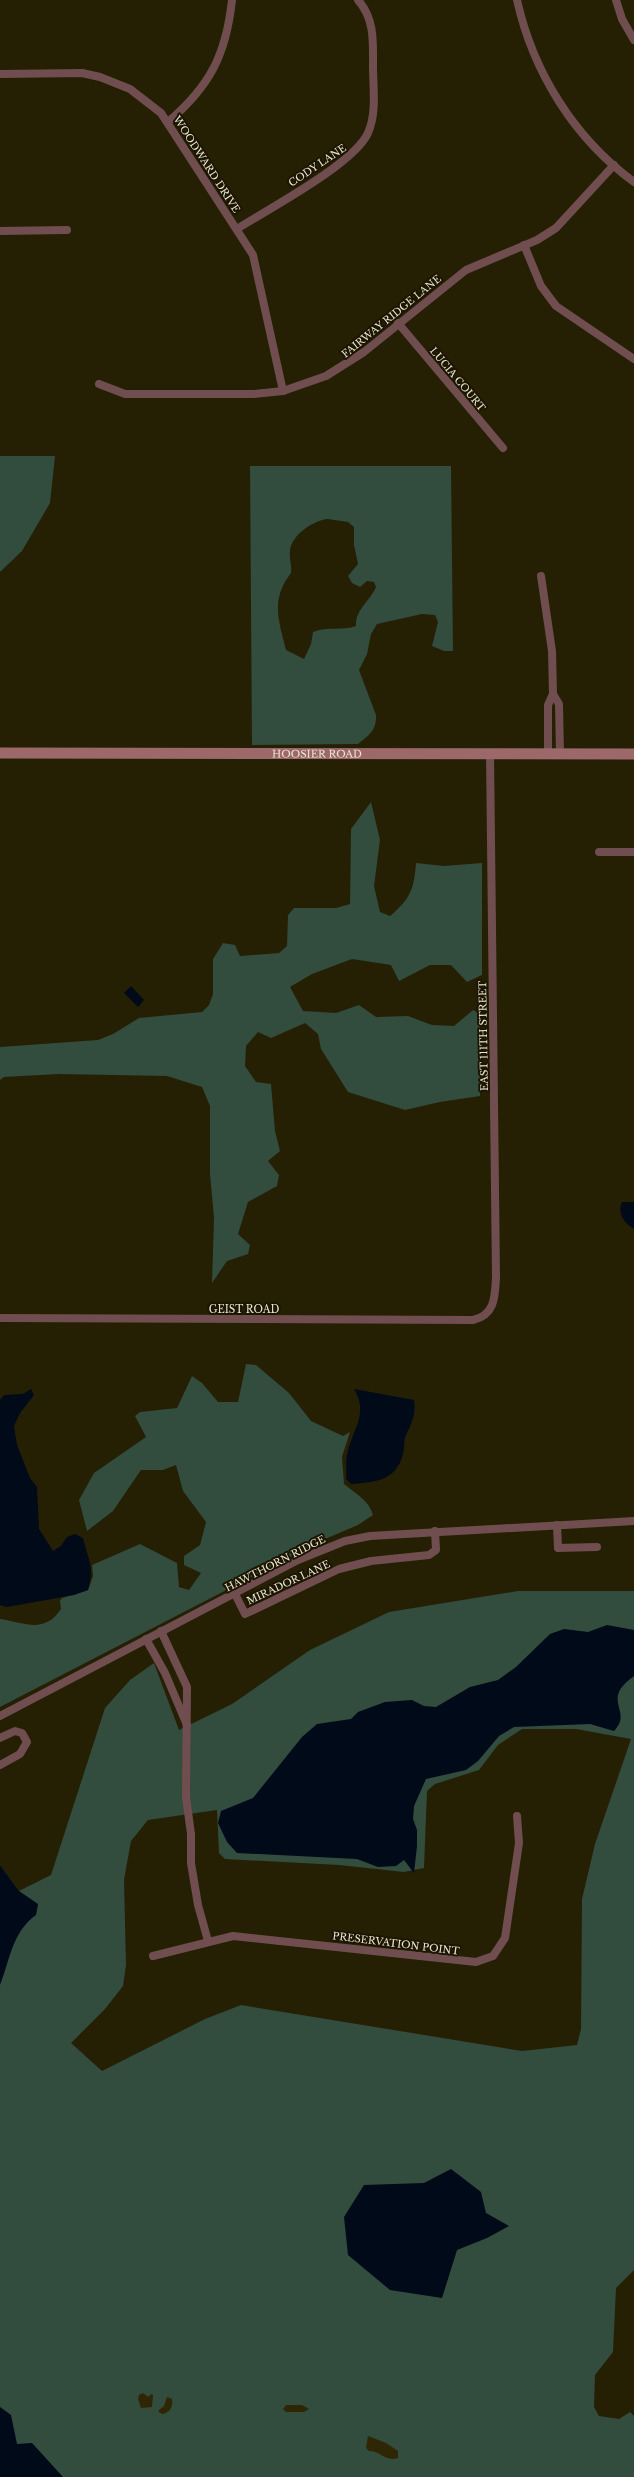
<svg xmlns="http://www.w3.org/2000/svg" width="634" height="2477" font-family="'Libre Baskerville',serif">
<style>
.green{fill:#324c3e;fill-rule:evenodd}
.sand{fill:#2e2605}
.water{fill:#000a18}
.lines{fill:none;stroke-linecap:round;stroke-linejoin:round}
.street{stroke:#704e4f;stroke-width:8}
.secondary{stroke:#9d686a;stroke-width:11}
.labels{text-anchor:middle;stroke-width:4;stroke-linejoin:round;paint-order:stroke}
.street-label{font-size:10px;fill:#e9e5d5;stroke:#1c1600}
</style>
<rect width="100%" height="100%" fill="#251f04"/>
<!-- green -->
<g class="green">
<polygon points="0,456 55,456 50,503 22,551 0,572"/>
<path d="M250 466H451L453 651H444L432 646 438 622 435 615 422 614 377 624 371 634 367 654 359 670 376 715C377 730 369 735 358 744L252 745ZM328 519 348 522 354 527V545L358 564 348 576 352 583 360 587 367 581 374 582 376 587C370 601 355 610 356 626 343 631 327 626 313 632L311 644 304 659 286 650C279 621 270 600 291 573 292 565 289 559 290 551 291 535 314 520 328 519Z"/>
<path d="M371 802 380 840 374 886 380 912 390 916C410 899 414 890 416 863L444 866 482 863V975L467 982 451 965H430L399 981 391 965 352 959 312 974 290 987 303 1011 336 1013 359 1005 376 1017 408 1016 432 1025 454 1026 473 1010 480 1014V1096L440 1102 405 1110 348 1092 321 1049 318 1034 305 1023 271 1038 258 1032 246 1046 245 1066 256 1082 271 1084 275 1131 280 1151 268 1161 279 1175 277 1186 248 1202 238 1234 250 1245 248 1254 227 1261 212 1283 214 1218 210 1174V1106L202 1087 167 1076 59 1074 4 1077 0 1080V1047L98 1040 113 1034 139 1018 202 1012 209 1005 213 994V959L223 943 235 945 240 956 279 953 287 946 288 915 294 908H336L350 904 351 829Z"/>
<path d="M246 1364 256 1365 289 1393 311 1421 343 1436 350 1432 342 1457 344 1484C356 1494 369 1500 373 1515L358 1525 325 1539 0 1707V1619C26 1623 44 1634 61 1609L60 1601 62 1598 88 1590 93 1576 92 1565 140 1544 177 1563 179 1587 189 1590 201 1573 184 1565V1556L200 1545 206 1522 183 1491 176 1465 163 1470H141L113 1511 87 1531 79 1500 94 1473 146 1437 135 1416 140 1412 177 1408 192 1376 202 1383 218 1402H238Z"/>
<path d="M518 1591H634V2270L616 2288 613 2352 595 2375 594 2407 599 2416 619 2419 630 2412 634 2416V2477H0V1865L19 1891 51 1875 105 1708 130 1680 154 1663 179 1730 232 1704 310 1650 389 1612ZM522 1729H576L631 1739 595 1844 582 1899 581 2029 577 2045 522 2051 241 2005 205 2019 102 2071 71 2043 105 2009 123 1986 126 1965 124 1880 131 1841 148 1820 217 1810 219 1853 225 1859 339 1865 404 1872 424 1868 427 1791 435 1784 479 1770 498 1745Z"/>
</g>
<!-- sand -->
<g class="sand">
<polygon points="143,2393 148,2397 151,2394 153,2395 152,2407 141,2408 138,2399 139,2395"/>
<path d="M167 2397 172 2399C173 2407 170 2413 162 2414L158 2411 164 2406Z"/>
<polygon points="286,2405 302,2405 309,2409 304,2412 286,2412 283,2409"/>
<path d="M368 2436 386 2443 398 2451V2458C385 2462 381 2451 369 2451L366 2448Z"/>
</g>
<!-- water -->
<g class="water">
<polygon points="131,986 144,1000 138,1007 124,993"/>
<path d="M622 1202H634V1229C624 1223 617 1213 622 1202Z"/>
<path d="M31 1389 34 1395 20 1413 14 1426 17 1445 30 1478 37 1487 39 1529 53 1551 61 1546 67 1537 75 1534 83 1538C88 1559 95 1568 88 1590L74 1595 7 1607 0 1605V1400L4 1395 23 1394Z"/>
<path d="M354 1389 414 1400C416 1415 412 1422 406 1435 403 1441 405 1448 403 1454 396 1481 376 1482 351 1484L346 1479C347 1470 345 1459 348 1451 353 1429 369 1413 354 1389Z"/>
<path d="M607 1625 634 1630V1676C599 1701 634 1710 614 1731L590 1724 514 1727 499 1736 478 1761 466 1770 426 1779 414 1806 413 1819 417 1830V1846L414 1873 404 1860 396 1866 378 1867 357 1859 237 1853 227 1842 218 1823 221 1811 253 1798 302 1737 317 1724 351 1719 358 1712 385 1702 412 1700 424 1706 436 1707 470 1687 498 1680 516 1667 550 1634 564 1629 588 1632Z"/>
<path d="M0 1865 19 1891 38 1904 36 1915C12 1932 10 1960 0 1985Z"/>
<polygon points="451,2169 481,2192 486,2213 509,2226 487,2238 457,2250 442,2298 390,2290 348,2255 344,2217 364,2185 424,2183"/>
<polygon points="0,2407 11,2415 17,2444 32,2443 63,2477 0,2477"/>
</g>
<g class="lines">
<!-- street -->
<g class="street">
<path d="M517 0C533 72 574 138 634 182"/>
<polyline points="616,0 622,19 634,40"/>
<polyline points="0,74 82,73 100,77 130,89 161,113 253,255 283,391"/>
<path d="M168 122C210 86 226 55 232 0"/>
<path d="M237 229C268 209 354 164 368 133 377 113 373 87 373 66 373 43 375 19 358 0"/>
<polyline points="0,231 67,230"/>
<polyline points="524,245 541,286 556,306 634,359"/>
<polyline points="398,323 503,448"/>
<polyline points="99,384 125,394 253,394 283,391 326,376 364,352 466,270 537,240 556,228 614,165"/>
<polyline points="541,576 552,651 553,694 548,705 548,754"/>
<polyline points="553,694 559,704 560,754"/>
<polyline points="599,852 634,852"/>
<path d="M0 1318 473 1320C495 1315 495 1297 496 1277L490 753"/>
<polyline points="557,1525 558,1548 597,1547"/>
<polyline points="235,1594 245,1614 339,1569 371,1561 429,1555 436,1550 435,1531"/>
<polyline points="161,1631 187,1687 186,1797 191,1834 191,1863 198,1905 208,1941"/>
<polyline points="146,1639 165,1673 187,1725"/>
<polyline points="0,1716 298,1560 345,1541 370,1536 634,1521"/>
<polyline points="0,1738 15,1731 22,1733 27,1742 20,1754 0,1765"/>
<polyline points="153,1956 233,1936 476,1962 493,1956 505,1938 519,1843 517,1816"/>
</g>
<!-- secondary -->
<path class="secondary" id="s1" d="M0 753 634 754"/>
</g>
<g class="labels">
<!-- street labels -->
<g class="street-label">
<text transform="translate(207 164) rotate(57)" y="4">WOODWARD DRIVE</text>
<text transform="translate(317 165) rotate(-34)" y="4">CODY LANE</text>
<text transform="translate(391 316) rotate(-39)" y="4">FAIRWAY RIDGE LANE</text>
<text transform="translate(458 379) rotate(50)" y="4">LUCIA COURT</text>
<text dy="4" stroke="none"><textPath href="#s1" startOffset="317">HOOSIER ROAD</textPath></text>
<text transform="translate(483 1036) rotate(-91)" y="4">EAST 111TH STREET</text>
<text x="244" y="1313">GEIST ROAD</text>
<text transform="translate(275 1563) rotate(-27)" y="4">HAWTHORN RIDGE</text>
<text transform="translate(288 1582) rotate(-25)" y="4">MIRADOR LANE</text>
<text transform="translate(396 1943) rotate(7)" y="4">PRESERVATION POINT</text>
</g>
</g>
</svg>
